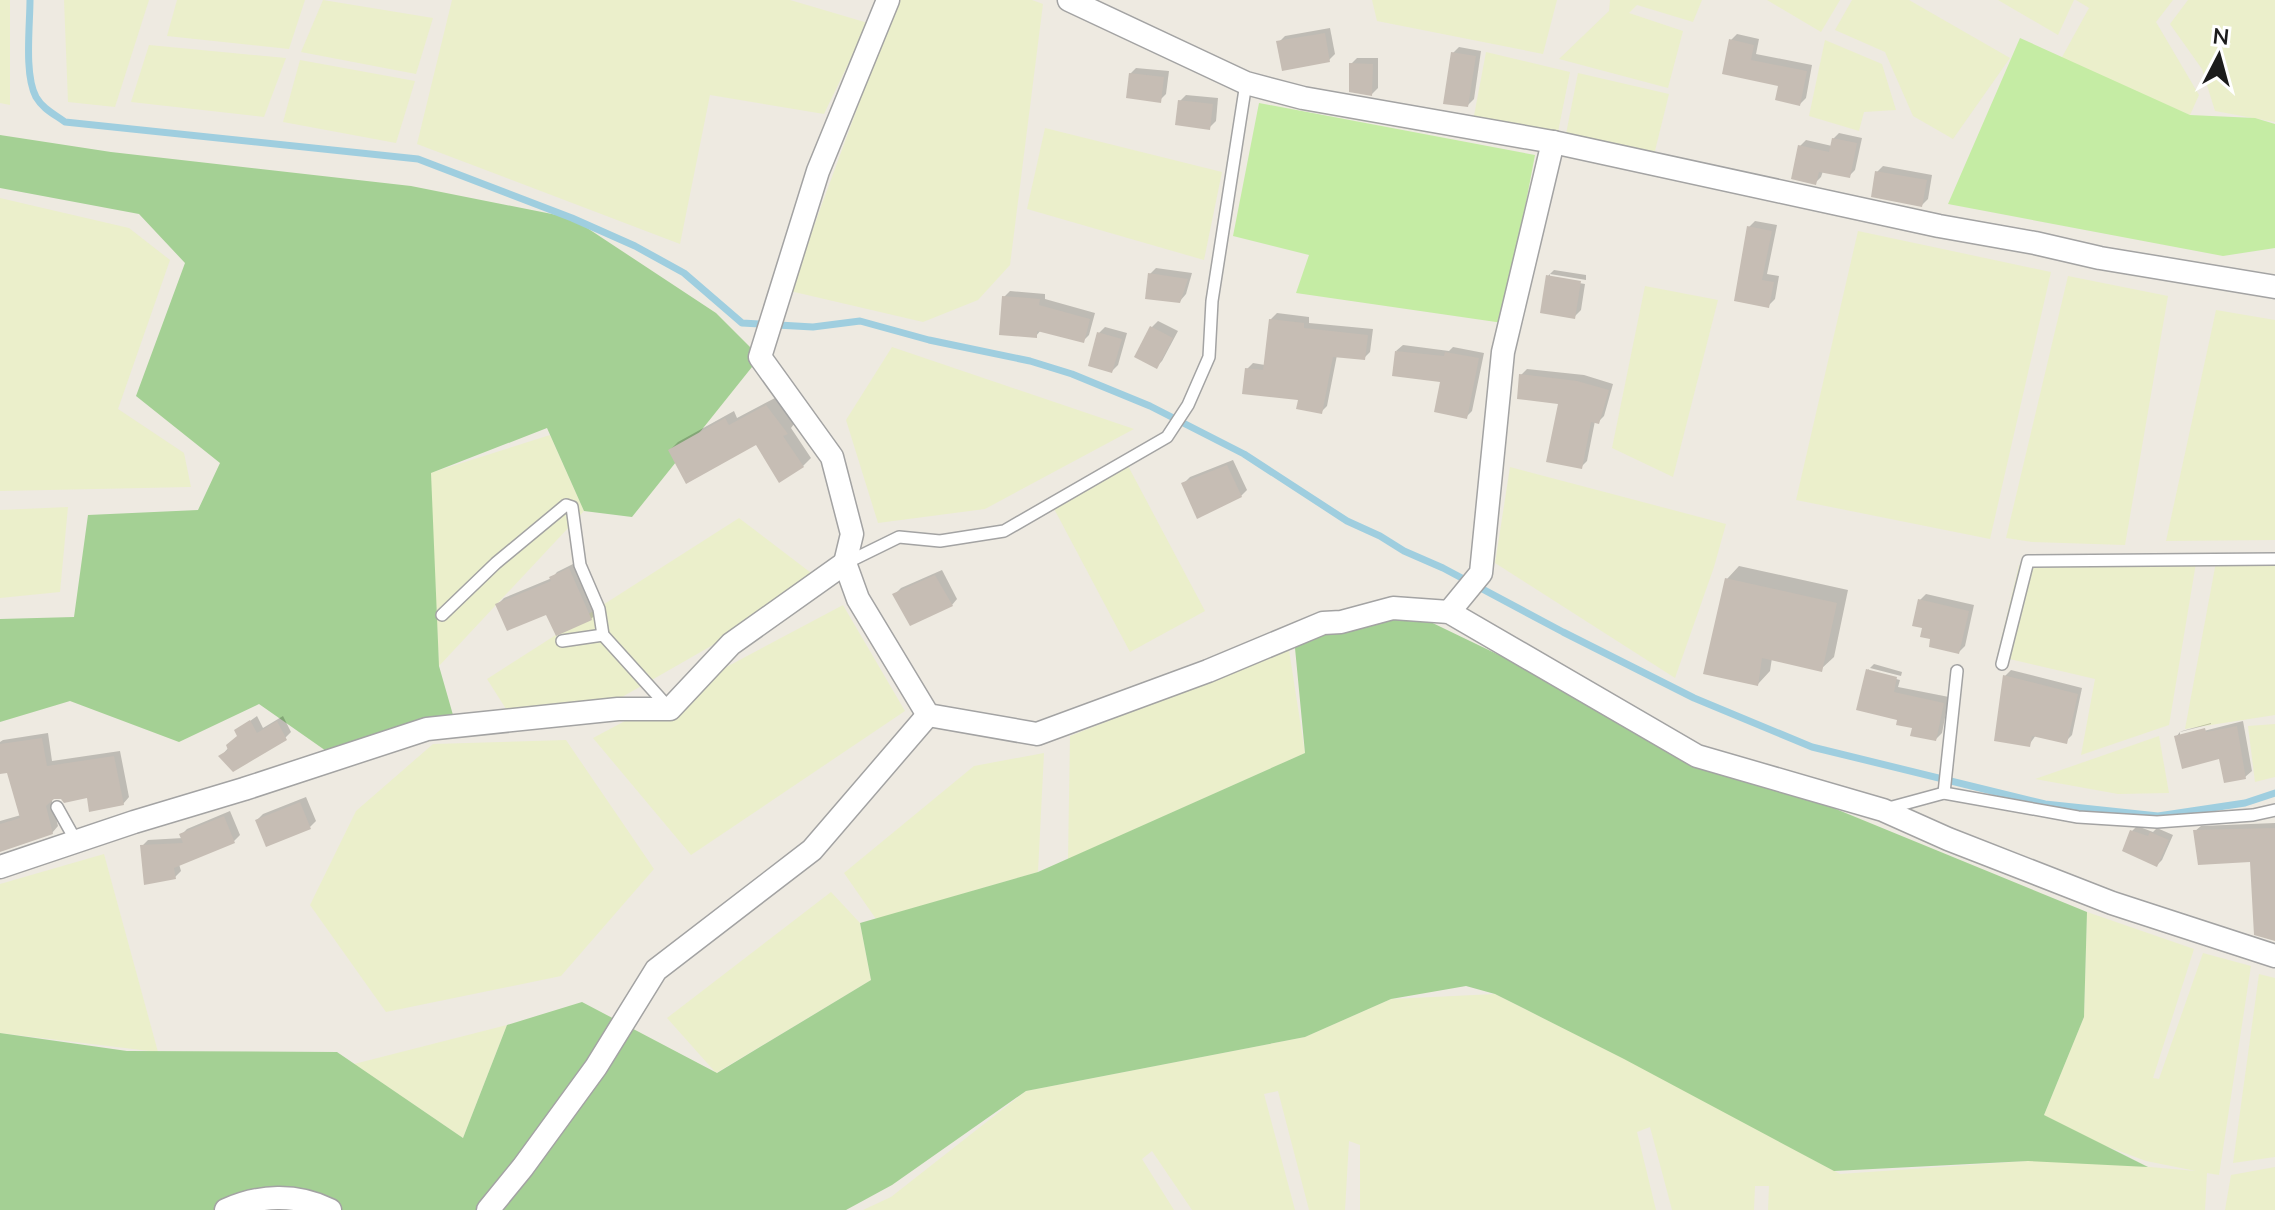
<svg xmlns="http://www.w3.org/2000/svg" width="2275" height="1210" font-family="'Nunito Sans',sans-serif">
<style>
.farmland{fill:#ebefcb}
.grass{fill:#c5eca4}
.forest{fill:#a4d094}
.shadow{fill:#0003}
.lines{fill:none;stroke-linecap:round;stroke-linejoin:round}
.stream{stroke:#9fcedf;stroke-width:7}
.building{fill:#c6bdb4}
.lane-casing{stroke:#a3a3a3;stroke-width:14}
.street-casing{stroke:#a3a3a3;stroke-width:25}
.lane{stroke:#fff;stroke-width:11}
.street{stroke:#fff;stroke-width:22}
</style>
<rect width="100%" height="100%" fill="#eeeae1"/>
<!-- farmland -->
<g class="farmland">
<polygon points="0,0 10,0 10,105 0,103"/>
<polygon points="64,0 149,0 115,107 68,102"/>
<polygon points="177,0 305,0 289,49 167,36"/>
<polygon points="323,0 433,18 416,74 301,52"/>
<polygon points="452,0 790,0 868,23 824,114 710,95 680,244 417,144"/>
<polygon points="897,0 1032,0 1043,4 1010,265 978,300 923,322 790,291"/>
<polygon points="1372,0 1557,0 1543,54 1377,21"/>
<polygon points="1610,0 1702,0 1693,22 1637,5 1629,13 1683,31 1668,88 1559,59 1609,11"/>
<polygon points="1767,0 1840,0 1821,32"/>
<polygon points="1852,0 1909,0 2010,58 1953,139 1913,116 1885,52 1835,30"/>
<polygon points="1998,0 2074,0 2058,35"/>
<polygon points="2076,0 2173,0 2156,22 2199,95 2190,115 2061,59 2089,8"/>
<polygon points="2188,0 2275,0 2275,122 2215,111 2202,69 2170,24"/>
<polygon points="1825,40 1882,64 1896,110 1864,112 1859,131 1809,116"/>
<polygon points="149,45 286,58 264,117 131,102"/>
<polygon points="1486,52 1570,72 1557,137 1473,121"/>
<polygon points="300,60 415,81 396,143 283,122"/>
<polygon points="1578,73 1669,94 1653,159 1565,139"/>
<polygon points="1045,128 1222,172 1204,260 1027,209"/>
<polygon points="0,198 129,228 170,260 118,409 184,453 191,487 0,491"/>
<polygon points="1858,231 2051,272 1990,539 1796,500"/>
<polygon points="2068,276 2168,296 2125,545 2032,542 2006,538"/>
<polygon points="1645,286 1718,300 1673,477 1612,448"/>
<polygon points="2216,310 2275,320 2275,540 2166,541"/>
<polygon points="892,347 1134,429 985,509 878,523 846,420"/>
<polygon points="550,435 584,511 439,666 430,473"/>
<polygon points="1127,464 1205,611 1130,652 1051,503"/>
<polygon points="1510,467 1726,524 1714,567 1675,678 1495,563"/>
<polygon points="68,507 60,592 0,598 0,510"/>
<polygon points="739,518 823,582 615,701 513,720 487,679"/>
<polygon points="2216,562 2275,563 2275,715 2185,729"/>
<polygon points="2196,563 2169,725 2081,755 2095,679 1997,656 2019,565"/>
<polygon points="843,605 905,711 691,855 593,738"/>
<polygon points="1289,650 1305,753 1068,859 1070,736"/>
<polygon points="2275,724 2275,777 2255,782 2248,726"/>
<polygon points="2159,736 2169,793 2118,794 2035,779"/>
<polygon points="566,740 654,869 561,976 386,1012 310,905 356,811 433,744"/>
<polygon points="1044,753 1038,872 876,919 844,873 974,766"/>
<polygon points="104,854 158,1052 0,1033 0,884"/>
<polygon points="831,892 860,923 871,980 716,1073 667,1018"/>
<polygon points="2087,912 2194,949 2153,1078 2159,1079 2203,953 2251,966 2219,1175 2207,1173 2205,1210 1768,1210 1769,1186 1755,1186 1754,1210 1672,1210 1650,1127 1637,1132 1656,1210 1360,1210 1360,1145 1349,1141 1345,1210 1309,1210 1278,1091 1264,1094 1295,1210 1192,1210 1152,1151 1142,1159 1174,1210 863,1210 891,1197 1026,1091 1305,1037 1391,999 1495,994 1637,1065 1840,1174 2056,1159 2196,1171 2146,1161 2068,1132 2044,1115 2084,1017"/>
<polygon points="2259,974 2275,978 2275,1157 2233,1163"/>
<polygon points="507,1025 463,1138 354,1064"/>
<polygon points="2275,1167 2275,1210 2225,1210 2231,1175"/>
</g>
<!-- grass -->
<g class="grass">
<polygon points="2020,38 2190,115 2255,118 2275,124 2275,248 2223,256 1948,204"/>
<polygon points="1259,103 1535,155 1503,323 1296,293 1309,255 1233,236"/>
</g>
<!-- forest -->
<g class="forest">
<polygon points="0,135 111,152 411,186 572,218 716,313 760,357 632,517 584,511 547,428 431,473 439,666 453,715 329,753 259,704 179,742 70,701 0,722 0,619 74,617 88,515 198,510 220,463 136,396 185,263 139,214 0,188"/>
<polygon points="1416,615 1719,761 2087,912 2084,1017 2044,1115 2148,1167 2028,1161 1834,1171 1624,1059 1495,994 1466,986 1391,999 1305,1037 1026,1091 892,1185 846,1210 0,1210 0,1033 127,1051 337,1052 463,1138 507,1025 582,1002 717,1073 871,980 860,923 1038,872 1305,753 1293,627"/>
</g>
<!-- shadow -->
<g class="shadow">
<polygon points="1330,28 1335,54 1329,60 1279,42 1285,36"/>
<polygon points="1737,34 1759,39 1756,54 1812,65 1806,98 1800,104 1780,85 1724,73 1731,40"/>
<polygon points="1459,47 1481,51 1474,99 1468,105 1453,53"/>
<polygon points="1357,58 1378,58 1378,88 1372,94 1351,64"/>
<polygon points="1136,68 1169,71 1166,94 1160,100 1130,74"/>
<polygon points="1186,95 1218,98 1216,121 1210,127 1180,101"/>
<polygon points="1839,133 1862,138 1855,170 1849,176 1823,171 1821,177 1815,183 1800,146 1806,140 1832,146 1833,139"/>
<polygon points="1883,166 1932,175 1928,199 1922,205 1877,172"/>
<polygon points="1755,221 1777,225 1767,274 1779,276 1775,299 1769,305 1736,299 1749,227"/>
<polygon points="1156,268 1192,273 1186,294 1180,301 1150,274"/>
<polygon points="1554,270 1586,275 1586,280 1550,274"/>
<polygon points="1550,274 1550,278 1585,284 1581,310 1575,316 1548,276"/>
<polygon points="1010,291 1045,294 1045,299 1095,313 1089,335 1083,341 1041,330 1036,336 1004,297"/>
<polygon points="1277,313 1309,317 1309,323 1373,329 1370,352 1364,358 1337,355 1327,406 1321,412 1247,369 1253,363 1265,365 1271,319"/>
<polygon points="1158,321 1178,331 1162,361 1156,367 1136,356 1152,327"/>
<polygon points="1105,327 1127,333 1118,365 1112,371 1090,365 1099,333"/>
<polygon points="1403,345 1449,351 1453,347 1484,353 1472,411 1466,417 1442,380 1396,351"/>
<polygon points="1527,369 1584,375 1613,384 1604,416 1598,422 1595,421 1587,461 1581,467 1560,402 1521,375"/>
<polygon points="775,398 794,424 791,428 811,458 803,466 757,442 670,450 678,442 734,411 737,418"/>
<polygon points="1233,460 1247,490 1241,496 1184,483 1190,477"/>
<polygon points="575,563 597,613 591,619 498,604 504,598 552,578 557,572"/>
<polygon points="1739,566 1848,590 1834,657 1821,669 1772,658 1770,671 1758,684 1727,579"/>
<polygon points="942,570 957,599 952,605 895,594 901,588"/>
<polygon points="1926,594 1974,605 1965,646 1959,652 1933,638 1924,627 1920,600"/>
<polygon points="1874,664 1902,672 1901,676 1870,668"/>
<polygon points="1869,669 1869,672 1900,680 1898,687 1949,697 1942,733 1936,739 1900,718 1868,670"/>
<polygon points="2011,670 2082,688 2072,735 2066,741 2036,735 2029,745 2005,676"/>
<polygon points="257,716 263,728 283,716 291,732 285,738 221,756 239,736 236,731"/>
<polygon points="2243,721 2252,771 2245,777 2221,757 2176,737 2180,732 2180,737"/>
<polygon points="2211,723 2211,724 2180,732 2182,731"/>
<polygon points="48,733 52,761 120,751 129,797 123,804 89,796 51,797 58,826 52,833 0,851 0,821 21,815 9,771 0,767 0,742 3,740"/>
<polygon points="306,797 316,821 310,827 257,820 263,814"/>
<polygon points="230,811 240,835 234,841 179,864 181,871 175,877 142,846 148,840 183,838 181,835 187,829"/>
<polygon points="2275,823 2275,938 2252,860 2195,831 2201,826"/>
<polygon points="2137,826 2153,832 2157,828 2173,835 2162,860 2157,865 2132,831"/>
</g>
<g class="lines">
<!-- stream -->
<path class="stream" d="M30 0C30 25 24 75 36 97 43 109 54 114 65 122L418 159 572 218 635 246 684 273 742 323 813 327 860 321 929 340 1030 361 1072 374 1150 406 1244 454 1347 521 1380 536 1404 551 1443 568 1563 632 1694 698 1812 747 2045 804 2158 816 2245 803 2275 793"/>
</g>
<!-- building -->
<g class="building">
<polygon points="1325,33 1330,62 1282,71 1276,41"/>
<polygon points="1729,39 1754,45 1751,60 1807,71 1800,106 1775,100 1778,86 1722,74"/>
<polygon points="1451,52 1476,56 1468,107 1443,104"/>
<polygon points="1349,63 1373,64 1372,96 1349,92"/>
<polygon points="1129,73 1164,77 1161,103 1126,98"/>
<polygon points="1178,100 1213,104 1210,130 1175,125"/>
<polygon points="1832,138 1857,143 1850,178 1819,172 1816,185 1791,179 1798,145 1829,152"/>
<polygon points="1875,171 1927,180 1922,207 1871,197"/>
<polygon points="1747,226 1772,231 1762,280 1774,282 1769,308 1734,301"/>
<polygon points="1148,273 1188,279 1180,303 1145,299"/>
<polygon points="1546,275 1581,281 1575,319 1540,313"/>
<polygon points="1002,296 1040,299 1039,305 1090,319 1084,343 1037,331 1037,338 999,335"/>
<polygon points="1269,319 1304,323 1304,328 1368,335 1365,360 1333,357 1322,414 1296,409 1298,400 1242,394 1245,368 1263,370"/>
<polygon points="1150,326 1173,338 1157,369 1134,357"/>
<polygon points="1097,332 1122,339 1112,373 1088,366"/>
<polygon points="1395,351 1444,356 1445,352 1479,358 1467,419 1434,412 1440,382 1392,376"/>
<polygon points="1519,374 1577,381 1609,390 1599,424 1591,422 1582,469 1546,462 1558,404 1517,399"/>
<polygon points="766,405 788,434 783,436 804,467 779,483 756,445 686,484 668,450 725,418 729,425"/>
<polygon points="1227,465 1242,497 1197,519 1181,483"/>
<polygon points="569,568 592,620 556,636 546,615 507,631 495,604 551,581 549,577"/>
<polygon points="935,575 953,606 910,626 892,594"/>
<polygon points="1725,578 1837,603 1822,672 1762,658 1758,686 1703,674"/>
<polygon points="1918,599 1969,611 1959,654 1929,647 1930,639 1920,637 1922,628 1912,626"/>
<polygon points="1866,669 1897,677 1894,692 1944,703 1936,741 1910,736 1912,728 1896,725 1897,720 1856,710"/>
<polygon points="2003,675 2078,694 2067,744 2032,736 2030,747 1994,741"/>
<polygon points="250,720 257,733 277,721 287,740 233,772 218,756 228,750 226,745 237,736 234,730"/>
<polygon points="2237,726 2246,779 2224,783 2219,759 2182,769 2174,736 2205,728 2206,732"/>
<polygon points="42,738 47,766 114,756 124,805 89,812 87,798 64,803 61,799 54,799 46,806 53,834 0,852 0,824 20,818 7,773 0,774 0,744"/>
<polygon points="300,802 311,829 266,847 255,820"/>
<polygon points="224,816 235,843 174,868 176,879 144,885 140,845 183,843 179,834"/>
<polygon points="2275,828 2275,941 2254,935 2250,862 2198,865 2193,830"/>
<polygon points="2130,830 2148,836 2150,832 2169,840 2157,867 2122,851"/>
</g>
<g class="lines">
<!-- lane casing -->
<g class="lane-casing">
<g id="lane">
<polyline points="846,563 899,537 940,541 1004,531 1167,437 1188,405 1209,357 1212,301 1246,83"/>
<polyline points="442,615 496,563 566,505 572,507 580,565 599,609 603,635 669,708"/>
<polyline points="562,641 603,635"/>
<polyline points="2002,664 2028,561 2275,559"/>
<polyline points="1944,793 1957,671"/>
<polyline points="57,807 76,841"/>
<polyline points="1885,809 1944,793 2078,817 2157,822 2253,815 2275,810"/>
</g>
</g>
<!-- street casing -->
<g class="street-casing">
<g id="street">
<polyline points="888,0 818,171 760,357 832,457 852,534 845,563 858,599 928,715 1037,734 1208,671 1323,623 1341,622 1393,608 1449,612 1697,756 1883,810 1948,839 2112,903 2275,956"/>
<polyline points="1069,0 1246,83 1303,98 1553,142 1939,226 2035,243 2100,258 2275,287"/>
<polyline points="1449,612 1481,573 1503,352 1553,142"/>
<polyline points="0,867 134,822 244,789 427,729 618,709 670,709 731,644 845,563"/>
<path d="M226 1210C259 1195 296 1193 330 1210"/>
<polyline points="488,1210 523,1167 596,1067 656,970 812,850 928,715"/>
</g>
</g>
<!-- lane -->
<use href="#lane" class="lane"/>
<!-- street -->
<use href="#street" class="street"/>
</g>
<!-- north arrow -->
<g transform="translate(2219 56) rotate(6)" stroke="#ffffff" stroke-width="6" paint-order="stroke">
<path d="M0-6L14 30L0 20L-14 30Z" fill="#1c1c1c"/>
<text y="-12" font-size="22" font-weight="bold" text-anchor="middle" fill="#1c1c1c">N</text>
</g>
</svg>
